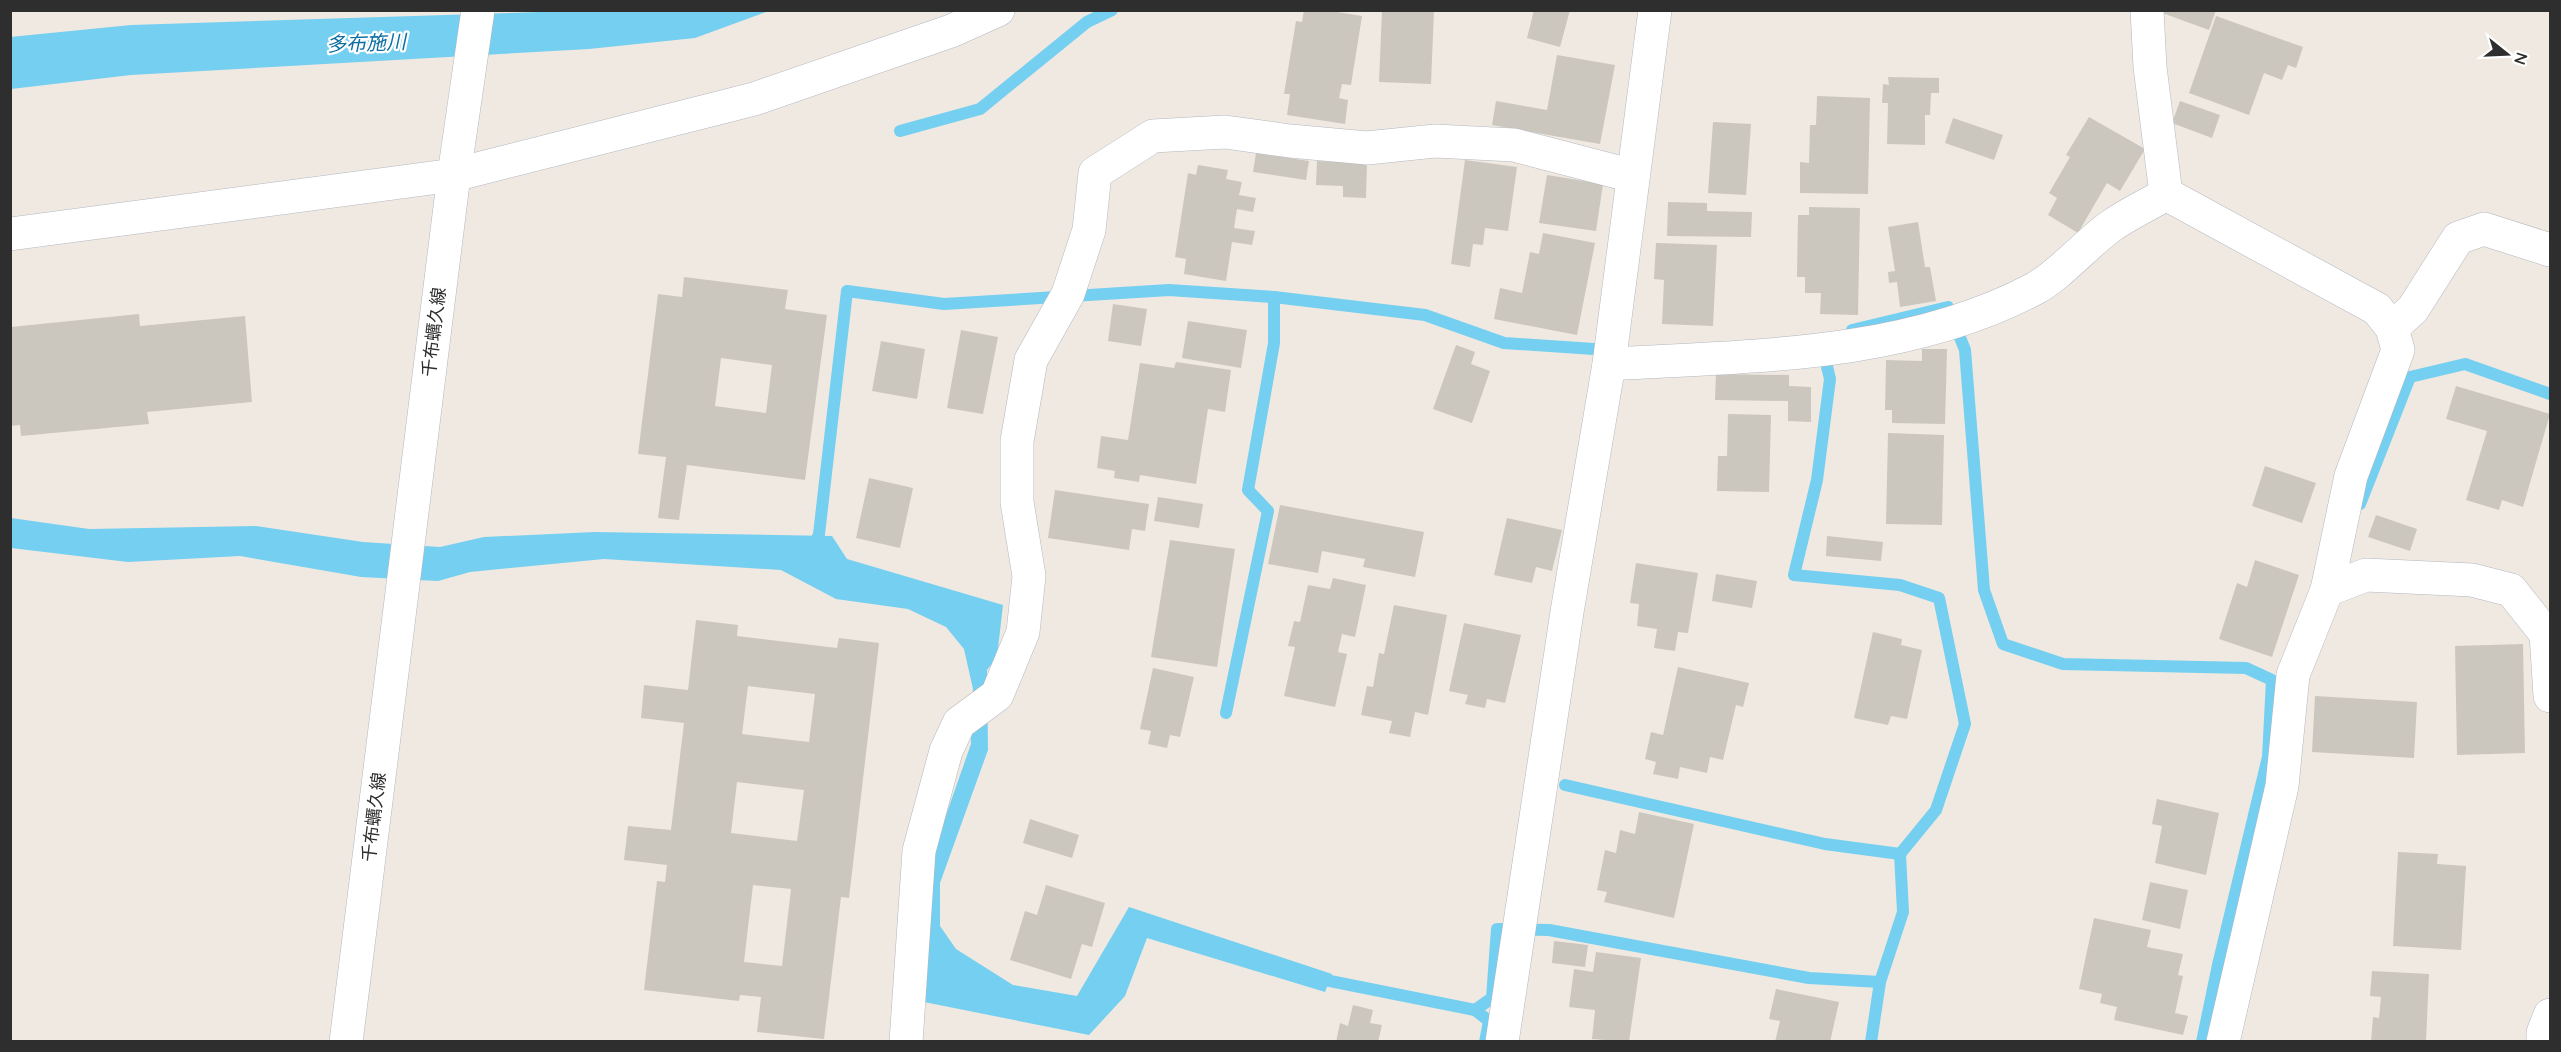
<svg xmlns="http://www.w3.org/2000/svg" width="2561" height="1052" font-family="Quicksand,'Noto Sans JP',sans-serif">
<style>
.water{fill:#75cff0}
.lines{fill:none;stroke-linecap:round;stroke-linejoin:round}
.stream{stroke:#75cff0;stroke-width:12}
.building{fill:#cbc7bf;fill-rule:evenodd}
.minor-casing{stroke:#b4b7c1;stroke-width:34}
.tertiary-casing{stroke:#b4b7c1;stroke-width:34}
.minor{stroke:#fff;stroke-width:33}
.tertiary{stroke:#fff;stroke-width:33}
.labels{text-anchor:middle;stroke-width:4.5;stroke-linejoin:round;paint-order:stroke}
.street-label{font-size:18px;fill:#2e2e2e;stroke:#fff}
.water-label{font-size:20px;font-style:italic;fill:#0d6fa3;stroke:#fff}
</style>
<rect width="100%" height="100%" fill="#efe9e1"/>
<!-- water -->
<g class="water">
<polygon points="601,10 769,11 695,38 589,49 131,75 11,89 10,37 131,25"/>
<polygon points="11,518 89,529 256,526 363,542 440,547 484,537 595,532 832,536 847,559 1003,605 997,657 987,670 988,750 940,883 940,926 956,949 1013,985 1077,996 1129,907 1332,974 1325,992 1147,938 1125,996 1089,1035 914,1000 924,878 971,744 970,716 973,689 964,649 946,627 908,609 836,599 781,570 604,559 470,572 438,581 361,577 240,556 128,562 11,548"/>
</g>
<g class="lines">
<!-- stream -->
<g class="stream">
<polyline points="900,131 980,109 1087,22 1112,10"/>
<polyline points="1852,330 1948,307 1965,350 1984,590 2003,644 2063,664 2246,668 2272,680 2268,757 2218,965 2202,1042"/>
<polyline points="1823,350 1830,379 1817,480 1794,575 1900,585 1939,598 1965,724 1936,810 1900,854 1903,912 1880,982 1871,1042"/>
<polyline points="2360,504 2410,377 2465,364 2550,394"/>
<polyline points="813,549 819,534 847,291 944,304 1169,290 1274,297 1425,315 1504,343 1608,350"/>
<polyline points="1226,713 1268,511 1248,490 1274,343 1274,297"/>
<polyline points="1565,785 1825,844 1900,854"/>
<polyline points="1315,978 1475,1010 1489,1021 1485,1042"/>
<polyline points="1475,1010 1492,998 1497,929 1549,930 1809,978 1880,982"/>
</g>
</g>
<!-- building -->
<g class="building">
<polygon points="1304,10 1325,10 1362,16 1351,85 1342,84 1339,98 1348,100 1345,124 1287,115 1290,94 1284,94 1296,21 1302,22"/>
<polygon points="1382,10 1434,10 1431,84 1379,82"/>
<polygon points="1534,10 1570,10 1560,47 1527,38"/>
<polygon points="2154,10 2216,10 2209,30"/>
<polygon points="2216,16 2303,47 2296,68 2288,65 2282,80 2264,73 2249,115 2189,93"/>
<polygon points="1557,55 1615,65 1600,144 1492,125 1496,101 1547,110"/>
<polygon points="1888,77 1939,78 1939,93 1931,93 1930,115 1925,115 1925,145 1887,144 1888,103 1882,103 1883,84 1889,85"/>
<polygon points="1817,96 1870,98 1868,194 1800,193 1800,162 1809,163 1810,125 1816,125"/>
<polygon points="2180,101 2220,115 2212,138 2172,123"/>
<polygon points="2089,117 2145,149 2120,191 2107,183 2078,233 2048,215 2057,198 2049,193 2070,157 2066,155"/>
<polygon points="1953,118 2003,135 1994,160 1945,143"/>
<polygon points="1713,122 1751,124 1746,195 1708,193"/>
<polygon points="1256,153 1309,161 1306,180 1253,172"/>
<polygon points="1465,160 1517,167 1508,231 1485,228 1483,245 1473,244 1470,267 1451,264"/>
<polygon points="1317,161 1367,163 1366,198 1343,197 1343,186 1316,185"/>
<polygon points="1198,165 1228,170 1226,179 1242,182 1239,195 1256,198 1253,212 1237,209 1234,228 1255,231 1252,245 1232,242 1226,281 1184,274 1186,259 1175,257 1188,173 1196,175"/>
<polygon points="1547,175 1603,184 1596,231 1539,223"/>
<polygon points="1668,202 1707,203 1707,211 1752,212 1751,237 1667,236"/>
<polygon points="1809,207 1860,208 1858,315 1820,314 1821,293 1805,293 1805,277 1797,277 1798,215 1809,215"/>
<polygon points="1918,222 1925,267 1930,267 1936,301 1900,307 1897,282 1889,283 1888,272 1895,271 1888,227"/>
<polygon points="1543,233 1595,243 1577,335 1494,319 1500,288 1522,293 1530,252 1539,254"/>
<polygon points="1656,243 1717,245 1713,326 1662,324 1664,280 1654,279"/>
<path d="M684 277 788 290 785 309 827 315 805 480 687 465 679 520 658 518 666 457 638 454 658 294 682 297ZM721 358 772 365 766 413 715 406Z"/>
<polygon points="1113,304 1147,309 1141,346 1108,341"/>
<polygon points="139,314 140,326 245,316 252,402 147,412 149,424 21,436 20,425 10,426 11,327"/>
<polygon points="1188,321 1247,330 1241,368 1182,358"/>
<polygon points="961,330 998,337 983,414 947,408"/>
<polygon points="881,341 925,349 917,399 872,391"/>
<polygon points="1456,345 1475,352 1471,364 1490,371 1472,423 1433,409"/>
<polygon points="1922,349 1947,349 1945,424 1892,423 1892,410 1885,410 1886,360 1922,361"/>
<polygon points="1176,362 1231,370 1225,412 1208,409 1196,484 1140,475 1139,482 1114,478 1115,471 1097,468 1101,436 1128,440 1140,363 1174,368"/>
<polygon points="1716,374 1789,375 1789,386 1811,387 1811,422 1788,421 1788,401 1715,400"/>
<polygon points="2456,386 2550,414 2523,507 2502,500 2499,510 2466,500 2487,431 2446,419"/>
<polygon points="1728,414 1771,415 1769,492 1717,491 1718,456 1727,456"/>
<polygon points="1888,433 1944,435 1942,525 1886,524"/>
<polygon points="2265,466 2316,483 2302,523 2252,506"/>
<polygon points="869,478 913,488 900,548 856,538"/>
<polygon points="1055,490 1149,504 1145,531 1132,529 1129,550 1048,538"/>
<polygon points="1158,497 1203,504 1199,528 1154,521"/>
<polygon points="1280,505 1424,532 1415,577 1363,567 1365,559 1322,551 1318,573 1268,564"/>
<polygon points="2376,515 2417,529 2410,551 2368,537"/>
<polygon points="1507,518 1562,530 1552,571 1536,567 1532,583 1494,575"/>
<polygon points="1827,536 1883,542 1881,561 1826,556"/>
<polygon points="1170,540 1235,549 1217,667 1151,657"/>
<polygon points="2255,560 2299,575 2272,657 2219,639 2237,583 2247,587"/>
<polygon points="1636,563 1698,573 1688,633 1678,632 1675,651 1654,648 1657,629 1637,626 1639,604 1630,603"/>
<polygon points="1716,574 1757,581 1752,608 1712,601"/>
<polygon points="1333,578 1366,585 1355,637 1342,634 1338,652 1347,654 1335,707 1284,696 1295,647 1288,646 1294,621 1300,622 1308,585 1330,589"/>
<polygon points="1394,605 1447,615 1428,715 1415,712 1410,737 1389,733 1392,721 1361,715 1367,686 1373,687 1379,653 1384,654"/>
<path d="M696 620 738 625 737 636 837 648 839 638 879 643 849 898 841 897 824 1039 757 1032 761 997 740 995 739 1001 644 990 657 881 665 882 667 865 624 860 628 826 671 830 684 723 641 718 644 685 688 690ZM748 686 815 694 809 742 742 734ZM737 782 804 790 797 841 731 833ZM753 885 791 889 782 966 744 962Z"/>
<polygon points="1464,623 1521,635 1505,703 1487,699 1485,708 1465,704 1468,695 1449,691"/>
<polygon points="1873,632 1902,639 1901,645 1922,650 1907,719 1891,716 1888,725 1854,718"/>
<polygon points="2523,644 2525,753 2457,755 2455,646"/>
<polygon points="1678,667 1749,683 1743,707 1736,705 1723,760 1710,757 1707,773 1680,767 1678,779 1653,774 1656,762 1645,759 1651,732 1663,735"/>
<polygon points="1153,668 1194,677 1180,737 1170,735 1167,748 1148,744 1151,731 1140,729"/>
<polygon points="2315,696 2417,702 2414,758 2312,752"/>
<polygon points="2157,799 2219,813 2206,875 2155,863 2162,826 2152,824"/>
<polygon points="1639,812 1694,824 1674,918 1604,902 1607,892 1597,890 1605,850 1616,853 1620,830 1635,834"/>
<polygon points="1030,819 1079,835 1072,858 1023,843"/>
<polygon points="2398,852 2438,854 2437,864 2466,866 2461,950 2393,946"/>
<polygon points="2150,882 2188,890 2180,929 2142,920"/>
<polygon points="1046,885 1105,903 1092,947 1082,944 1071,979 1010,960 1025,911 1037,915"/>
<polygon points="2094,918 2151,930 2147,947 2183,954 2178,975 2183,976 2175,1013 2188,1016 2183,1035 2114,1020 2117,1007 2100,1003 2102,994 2079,989"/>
<polygon points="1554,941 1588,945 1585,967 1552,963"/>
<polygon points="1596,952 1641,958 1629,1042 1592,1039 1595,1010 1569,1007 1574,969 1593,972"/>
<polygon points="2372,971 2429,974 2426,1042 2371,1042 2373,1017 2379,1018 2381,997 2370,996"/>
<polygon points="1776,989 1839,1002 1830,1042 1775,1042 1780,1021 1769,1019"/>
<polygon points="1353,1005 1373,1010 1370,1023 1382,1025 1378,1042 1336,1042 1340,1023 1348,1026"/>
</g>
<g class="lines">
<!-- minor casing -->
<g class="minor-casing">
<g id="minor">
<polyline points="2147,10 2150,67 2166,194 2377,309 2392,328 2398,350 2351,476 2327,590 2293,675 2282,786 2223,1042"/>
<polyline points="10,234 454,175 754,99 951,31 998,10"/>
<polyline points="2392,328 2413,309 2458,238 2484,229 2550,250"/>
<path d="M1609 364C1752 356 1905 357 2034 289 2059 276 2087 243 2111 226 2128 214 2148 205 2166 194"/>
<polyline points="2327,590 2366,575 2472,580 2511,590 2546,634 2550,696"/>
<polyline points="906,1042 919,851 946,751 959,723 997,695 1023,632 1029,576 1017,502 1017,441 1031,360 1068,294 1089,230 1095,173 1153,136 1225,132 1290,141 1367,148 1435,141 1514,145 1633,176"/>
<polyline points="1502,1042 1567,612 1609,364 1655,10"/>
<polyline points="2543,1042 2543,1033 2550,1015"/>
</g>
</g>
<!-- tertiary casing -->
<g class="tertiary-casing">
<polyline id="tertiary" points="346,1042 454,175 478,10"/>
</g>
<!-- minor -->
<use href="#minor" class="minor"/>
<!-- tertiary -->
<use href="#tertiary" class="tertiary"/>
</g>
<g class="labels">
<!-- street labels -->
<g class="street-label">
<text transform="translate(434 332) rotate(-83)" y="6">千布蠣久線</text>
<text transform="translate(374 817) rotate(-83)" y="6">千布蠣久線</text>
</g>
<!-- water labels -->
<g class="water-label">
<text transform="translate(366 43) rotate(-2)" y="7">多布施川</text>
</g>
</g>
<!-- border -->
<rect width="2561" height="1052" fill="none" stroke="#2e2e2e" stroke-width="24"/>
<!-- north arrow -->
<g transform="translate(2507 54) rotate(108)" stroke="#ffffff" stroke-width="4.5" paint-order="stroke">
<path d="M0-4.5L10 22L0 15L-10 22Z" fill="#2e2e2e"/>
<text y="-9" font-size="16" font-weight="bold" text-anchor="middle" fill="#2e2e2e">N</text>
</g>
</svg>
